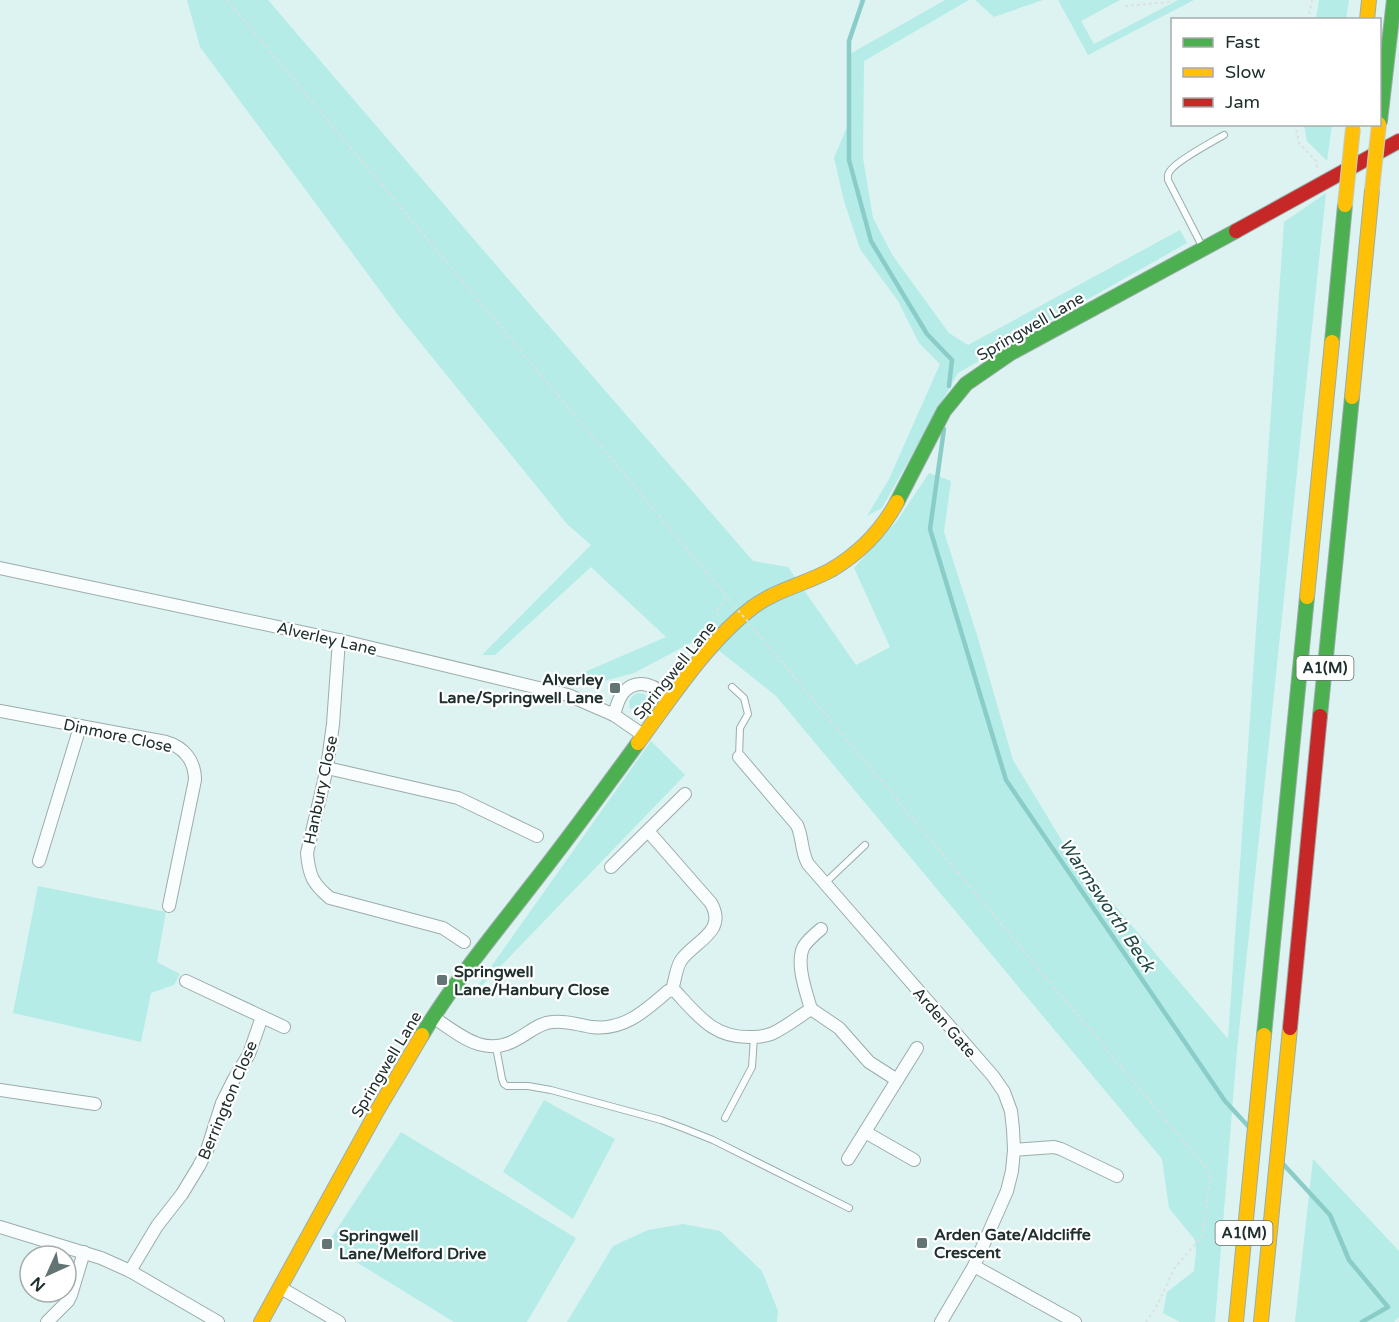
<svg xmlns="http://www.w3.org/2000/svg" width="1399" height="1322" font-family="'Varela Round',sans-serif">
<style>
.green{fill:#b5ece7}
.lines{fill:none;stroke-linecap:round;stroke-linejoin:round}
.stream{stroke:#8acdc8;stroke-width:4.5}
.lane-casing{stroke:#9badab;stroke-width:8}
.street-casing{stroke:#9badab;stroke-width:14}
.fast-casing{stroke:#9badab;stroke-width:16}
.slow-casing{stroke:#9badab;stroke-width:16}
.jam-casing{stroke:#9badab;stroke-width:16}
.path{stroke:#dae1e1;stroke-width:2;stroke-dasharray:3 3;stroke-linecap:butt}
.lane{stroke:#fafdfd;stroke-width:6}
.street{stroke:#fafdfd;stroke-width:12}
.fast{stroke:#4caf50;stroke-width:14}
.slow{stroke:#ffc107;stroke-width:14}
.jam{stroke:#c62828;stroke-width:14}
.slow-bridge-casing{stroke:#c2cecd;stroke-width:16;stroke-linecap:butt}
.path-bridge{stroke:#dae1e1;stroke-width:2;stroke-dasharray:3 3;stroke-linecap:butt}
.slow-bridge{stroke:#ffc107;stroke-width:14}
.poi-dot{fill:#627473;stroke:#fff;stroke-width:2}
.labels{text-anchor:middle;stroke-width:4.5;stroke-linejoin:round;paint-order:stroke}
.shield{fill:#fff;stroke:#636e6d;stroke-width:1.5}
.shield-label{font-size:15px;font-weight:bold;fill:#20302f}
.street-label{font-size:16px;fill:#20302f;stroke:#fff}
.poi-label{font-size:16px;font-weight:bold;fill:#20302f;stroke:#fff;text-anchor:start}
.water-label{font-size:18px;font-style:italic;fill:#204845;stroke:#fff}
</style>
<rect width="100%" height="100%" fill="#ddf3f1"/>
<!-- green -->
<g class="green">
<polygon points="187,0 268,0 484,251 753,561 788,567 856,665 890,647 854,568 897,521 929,473 951,481 944,532 977,635 1013,760 1067,849 1228,1039 1284,222 1326,193 1237,1050 1215,1322 1180,1322 1163,1313 1167,1292 1194,1271 1196,1252 1195,1240 1169,1208 1162,1159 776,696 702,637 634,673 582,687 573,677 666,637 591,567 495,655 482,655 591,545 567,524 398,315 200,47"/>
<polygon points="945,0 969,0 864,61 863,158 873,218 893,256 949,333 968,345 1180,230 1187,243 958,373 882,508 867,516 889,479 940,364 919,343 898,301 860,249 844,201 834,158 849,122 848,55"/>
<polygon points="975,0 1043,0 994,17"/>
<polygon points="1058,0 1120,0 1081,21 1094,44 1178,0 1194,0 1088,55"/>
<polygon points="1319,0 1349,0 1346,19 1316,19"/>
<polygon points="1304,125 1332,125 1327,161 1307,141"/>
<path d="M637 693 644 694 654 704 630 709C628 701 630 697 637 693Z"/>
<polygon points="651,741 685,775 466,1002"/>
<polygon points="38,886 166,912 157,962 180,974 174,985 151,993 141,1042 13,1013"/>
<polygon points="544,1100 615,1139 573,1219 503,1172"/>
<polygon points="401,1132 576,1238 527,1322 454,1322 327,1244"/>
<polygon points="1313,1159 1399,1251 1399,1317 1394,1322 1295,1322"/>
<polygon points="683,1224 720,1231 762,1271 778,1311 777,1322 567,1322 613,1246 648,1230"/>
</g>
<g class="lines">
<!-- stream -->
<g class="stream">
<polyline points="863,0 849,41 849,160 871,241 927,334 952,360 949,386"/>
<polyline points="944,429 930,529 1006,780 1225,1101 1248,1126"/>
<polyline points="1284,1165 1330,1215 1349,1260 1388,1307 1362,1322"/>
</g>
<!-- lane casing -->
<g class="lane-casing">
<g id="lane">
<path d="M1203 248 1168 180C1168 176 1167 174 1170 171 1176 161 1212 142 1224 135"/>
<polyline points="732,687 744,698 748,714 740,728 739,757"/>
<polyline points="825,883 865,845"/>
<polyline points="496,1047 502,1079 504,1084 507,1086 528,1086 551,1090 661,1120 683,1128 713,1140 849,1208"/>
<polyline points="725,1118 752,1067 754,1037"/>
</g>
</g>
<!-- street casing -->
<g class="street-casing">
<g id="street">
<polyline points="0,568 339,640 568,695 614,715 643,735"/>
<path d="M339 640 333 724 327 768 307 853C309 876 313 884 330 898L443 928 464 942"/>
<path d="M0 711 166 742C184 747 195 761 195 780L169 906"/>
<path d="M614 715C616 708 618 699 623 693 637 676 658 686 669 700"/>
<path d="M739 757 797 825C803 838 801 852 808 864L993 1076 1004 1092 1011 1111 1013 1129 1014 1150 1012 1171 1007 1191 974 1266 941 1322"/>
<polyline points="327,768 458,798 537,836"/>
<path d="M648 831 711 903C727 931 697 940 682 959 676 966 675 981 672 990"/>
<polyline points="39,861 80,727"/>
<polyline points="611,867 685,794"/>
<path d="M821 929C815 934 808 940 804 946 795 962 806 992 811 1009L839 1028 869 1062 897 1080"/>
<polyline points="186,981 284,1027"/>
<path d="M433 1017C461 1036 486 1059 519 1038 530 1032 539 1023 552 1022 566 1020 578 1025 592 1027 624 1031 646 1010 668 991L672 990 676 992C699 1017 715 1039 753 1037 759 1037 765 1036 771 1034 785 1028 798 1017 811 1009"/>
<polyline points="0,1090 95,1104"/>
<polyline points="865,1132 914,1160"/>
<polyline points="1014,1150 1054,1147 1061,1149 1117,1176"/>
<polyline points="848,1159 917,1048"/>
<polyline points="0,1227 101,1258 130,1271 218,1322"/>
<polyline points="974,1266 1075,1322"/>
<polyline points="130,1271 157,1226 182,1194 199,1166 207,1150 222,1103 234,1079 249,1054 262,1017"/>
<polyline points="281,1288 339,1322"/>
<polyline points="47,1322 68,1301 71,1295 84,1252"/>
</g>
</g>
<!-- fast casing -->
<g class="fast-casing">
<g id="fast">
<polyline points="1380,121 1394,0"/>
<polyline points="1332,342 1345,205"/>
<polyline points="897,502 944,411 966,384 1011,353 1236,231"/>
<polyline points="1320,716 1352,397"/>
<path d="M422 1035C454 982 494 934 531 886 568 839 603 791 638 743"/>
<polyline points="1264,1035 1307,597"/>
</g>
</g>
<!-- slow casing -->
<g class="slow-casing">
<g id="slow">
<polyline points="1367,20 1369,0"/>
<polyline points="1352,397 1372,190"/>
<polyline points="1307,597 1332,342"/>
<path d="M638 743C671 698 708 641 753 607 776 590 805 584 831 570 858 554 882 530 897 502"/>
<polyline points="261,1322 377,1111 422,1035"/>
<polyline points="1236,1322 1264,1035"/>
<polyline points="1261,1322 1290,1028"/>
</g>
</g>
<!-- jam casing -->
<g class="jam-casing">
<g id="jam">
<polyline points="1236,231 1399,141"/>
<polyline points="1290,1028 1320,716"/>
</g>
</g>
<!-- path -->
<g class="path">
<polyline points="227,0 732,603"/>
<polyline points="1125,6 1169,2 1173,0"/>
<polyline points="1308,20 1312,0"/>
<polyline points="1295,124 1299,143 1317,162 1317,169"/>
<polyline points="718,616 718,608 726,598"/>
<polyline points="753,628 1211,1174 1202,1236 1174,1269 1156,1308 1146,1322"/>
</g>
<!-- lane -->
<use href="#lane" class="lane"/>
<!-- street -->
<use href="#street" class="street"/>
<!-- fast -->
<use href="#fast" class="fast"/>
<!-- slow -->
<use href="#slow" class="slow"/>
<!-- jam -->
<use href="#jam" class="jam"/>
<!-- slow-bridge casing -->
<g class="slow-bridge-casing">
<g id="slow-bridge">
<polyline points="1372,190 1379,124"/>
<polyline points="1345,205 1353,128"/>
</g>
</g>
<!-- path-bridge -->
<polyline class="path-bridge" points="734,606 751,625"/>
<!-- slow-bridge -->
<use href="#slow-bridge" class="slow-bridge"/>
</g>
<!-- markers -->
<g class="poi-dot">
<rect x="609" y="682" width="12" height="12" rx="3"/>
<rect x="436" y="974" width="12" height="12" rx="3"/>
<rect x="916" y="1237" width="12" height="12" rx="3"/>
<rect x="321" y="1238" width="12" height="12" rx="3"/>
</g>
<g class="labels">
<!-- shield labels -->
<g class="shield">
<rect x="1296.5" y="656" width="57" height="24" rx="4.5"/>
<rect x="1215.5" y="1221" width="57" height="24" rx="4.5"/>
</g>
<g class="shield-label">
<text x="1325" y="673">A1(M)</text>
<text x="1244" y="1238">A1(M)</text>
</g>
<!-- street labels -->
<g class="street-label">
<text transform="translate(1030 326) rotate(-30)" y="6">Springwell Lane</text>
<text transform="translate(327 638) rotate(13)" y="6">Alverley Lane</text>
<text transform="translate(674 670) rotate(-51)" y="6">Springwell Lane</text>
<text transform="translate(118 735) rotate(12)" y="6">Dinmore Close</text>
<text transform="translate(320 790) rotate(-78)" y="6">Hanbury Close</text>
<text transform="translate(945 1022) rotate(49)" y="6">Arden Gate</text>
<text transform="translate(386 1064) rotate(-59)" y="6">Springwell Lane</text>
<text transform="translate(227 1100) rotate(-67)" y="6">Berrington Close</text>
</g>
<!-- poi labels -->
<g class="poi-label">
<text x="603" y="685" text-anchor="end">Alverley<tspan x="603" dy="18">Lane/Springwell Lane</tspan></text>
<text x="454" y="977">Springwell<tspan x="454" dy="18">Lane/Hanbury Close</tspan></text>
<text x="934" y="1240">Arden Gate/Aldcliffe<tspan x="934" dy="18">Crescent</tspan></text>
<text x="339" y="1241">Springwell<tspan x="339" dy="18">Lane/Melford Drive</tspan></text>
</g>
<!-- water labels -->
<g class="water-label">
<text transform="translate(1107 905) rotate(56)" y="6">Warmsworth Beck</text>
</g>
</g>
<!-- legend -->
<rect x="1171" y="18" width="210" height="108" fill="#ffffff" stroke="#a6acac" stroke-width="1.5"/>
<rect x="1183" y="38" width="30" height="9" fill="#4caf50" stroke="#a6acac" stroke-width="1.5"/>
<text x="1225" y="48" font-size="18" fill="#20302f">Fast</text>
<rect x="1183" y="68" width="30" height="9" fill="#ffc107" stroke="#a6acac" stroke-width="1.5"/>
<text x="1225" y="78" font-size="18" fill="#20302f">Slow</text>
<rect x="1183" y="98" width="30" height="9" fill="#c62828" stroke="#a6acac" stroke-width="1.5"/>
<text x="1225" y="108" font-size="18" fill="#20302f">Jam</text>
<!-- north arrow -->
<g transform="translate(48 1274) rotate(225)"><circle r="28" fill="#ffffff" stroke="#a6acac" stroke-width="1.5"/>
<path d="M0-4.5L10 22L0 15L-10 22Z" fill="#627473"/>
<text y="-9" font-size="16" font-weight="bold" text-anchor="middle" fill="#20302f">N</text>
</g>
</svg>
